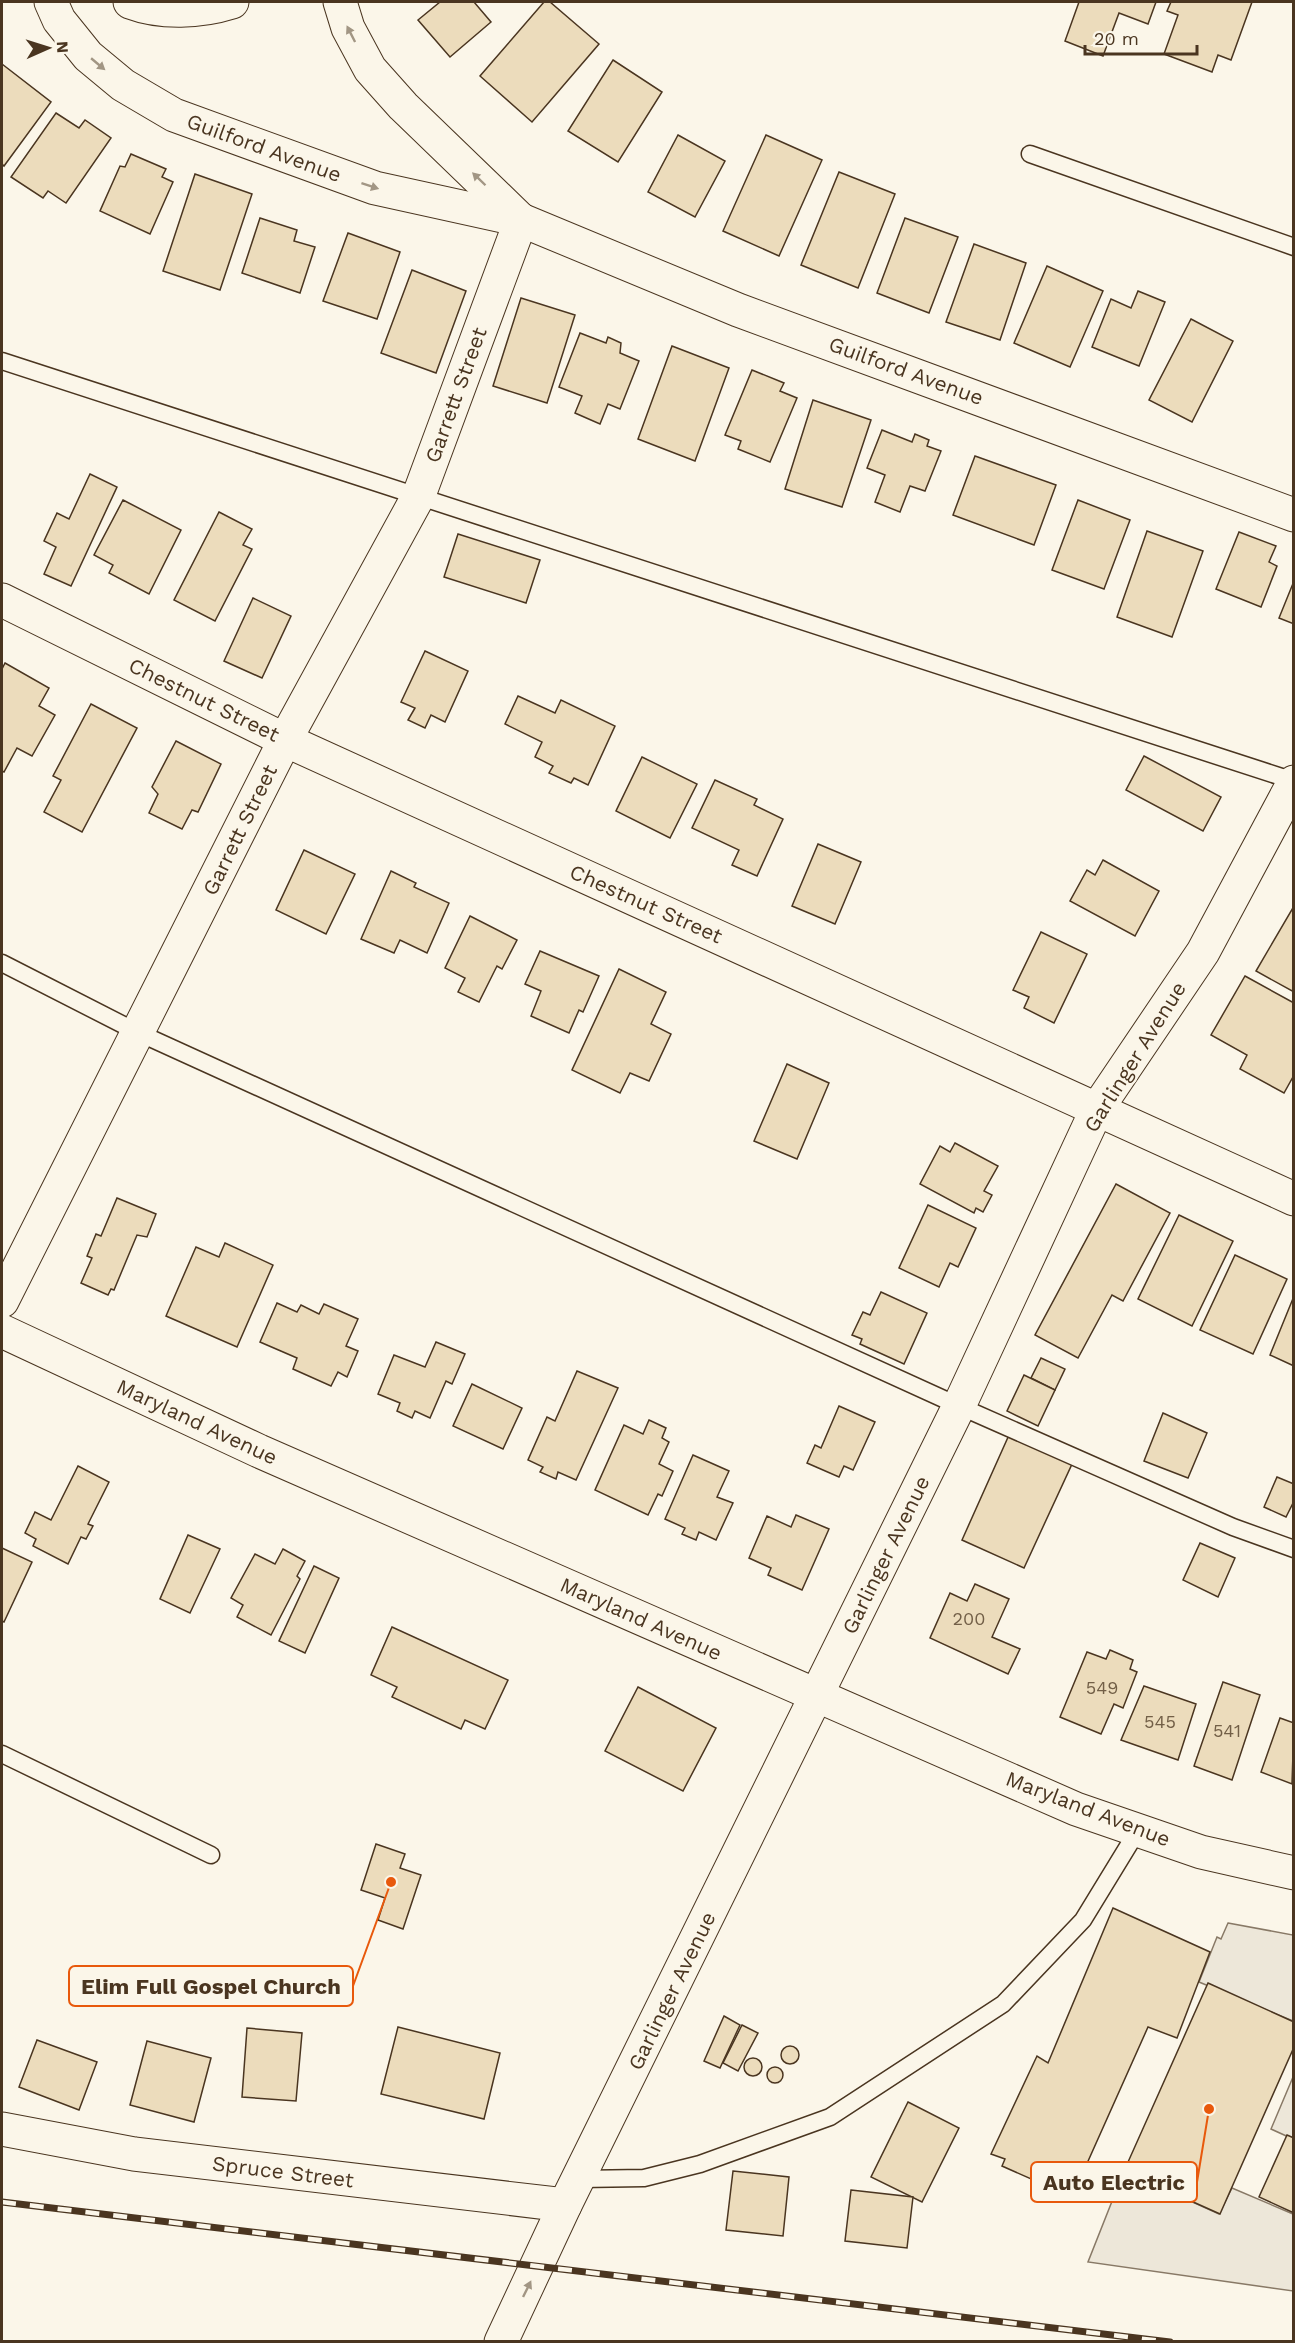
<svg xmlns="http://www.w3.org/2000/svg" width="1295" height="2343" font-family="'Work Sans',sans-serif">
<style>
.parking{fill:#ede7d9;stroke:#887966;stroke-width:1.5}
.building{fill:#ecdcbc;stroke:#4a3520;stroke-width:1.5}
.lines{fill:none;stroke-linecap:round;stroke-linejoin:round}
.service-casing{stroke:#4a3520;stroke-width:19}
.minor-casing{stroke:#4a3520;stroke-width:35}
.tertiary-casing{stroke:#4a3520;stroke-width:35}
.service{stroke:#fbf6e9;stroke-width:16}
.minor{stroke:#fbf6e9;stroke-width:33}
.tertiary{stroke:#fbf6e9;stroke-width:33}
.rail-casing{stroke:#4a3520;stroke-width:7}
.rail{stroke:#fbf6e9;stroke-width:4.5;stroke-dasharray:14;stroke-linecap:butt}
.oneway{fill:#a29684}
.labels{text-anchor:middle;stroke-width:4.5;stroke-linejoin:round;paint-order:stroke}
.number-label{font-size:18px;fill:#725f47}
.street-label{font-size:21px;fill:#4a3520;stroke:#fbf6e9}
.leader{fill:none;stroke:#e8590c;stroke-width:2}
.callout-dot{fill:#e8590c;stroke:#fbf6e9;stroke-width:2}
.callout{fill:#fbf6e9;stroke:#e8590c;stroke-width:2}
.callout-label{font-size:22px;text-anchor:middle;font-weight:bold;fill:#4a3520}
</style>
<rect width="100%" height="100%" fill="#fbf6e9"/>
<!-- parking -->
<g class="parking">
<polygon points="1228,1923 1293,1935 1293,2021 1199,1982 1217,1937 1221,1939"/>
<polygon points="1293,2077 1293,2139 1271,2129"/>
<polygon points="1124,2171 1219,2214 1232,2188 1293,2214 1293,2291 1088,2262"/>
</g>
<!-- building -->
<g class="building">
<polygon points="440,2 474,2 491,22 450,57 418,20"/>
<polygon points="544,2 550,2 599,44 532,122 480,76"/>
<polygon points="1079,2 1156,2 1148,24 1119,13 1103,56 1065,41"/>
<polygon points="1171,2 1252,2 1231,60 1218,55 1212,72 1164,54 1178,15 1167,11"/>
<polygon points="613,60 662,92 618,162 568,131"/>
<polygon points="2,64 51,102 4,166 2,164"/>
<polygon points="56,113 79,128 85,120 111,138 66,203 48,191 43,198 11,177"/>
<polygon points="678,135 725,161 695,217 648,192"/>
<polygon points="766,135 822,160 779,256 723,231"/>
<polygon points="131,154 166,169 162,177 173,182 150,234 100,211 120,166 125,167"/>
<polygon points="839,172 895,194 858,288 801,265"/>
<polygon points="195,174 252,194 220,290 163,271"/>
<polygon points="260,218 297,230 294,241 315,247 300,293 242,273"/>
<polygon points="905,218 958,237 929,313 877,293"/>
<polygon points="348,233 400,252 377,319 323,301"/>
<polygon points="974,244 1026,263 1000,340 946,322"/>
<polygon points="1047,266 1103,291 1070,367 1014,343"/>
<polygon points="412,270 466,291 436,373 381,353"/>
<polygon points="1138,291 1165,302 1139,366 1092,347 1111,299 1131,308"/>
<polygon points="521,298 575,315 547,403 493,386"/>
<polygon points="1191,319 1233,341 1192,422 1149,400"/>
<polygon points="580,333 606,343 608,337 621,343 620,353 639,361 620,409 608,404 600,424 575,413 582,396 559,387"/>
<polygon points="672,346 729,368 695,461 638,439"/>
<polygon points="752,370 784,383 780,391 797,398 770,462 738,449 741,441 725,435"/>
<polygon points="813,400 871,420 842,507 785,489"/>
<polygon points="882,430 912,442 915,434 929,440 927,446 941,451 925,491 910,486 900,512 875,502 885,475 867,468"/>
<polygon points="975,456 1056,485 1034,545 953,515"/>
<polygon points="90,474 117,487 71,586 44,574 56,547 44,541 57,513 69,519"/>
<polygon points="123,500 181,530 149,594 109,573 113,565 94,555"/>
<polygon points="1078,500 1130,520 1104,589 1052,570"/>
<polygon points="219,512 252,529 243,545 252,549 215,621 174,600"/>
<polygon points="1147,531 1203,551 1172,637 1117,617"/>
<polygon points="1239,532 1276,546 1269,562 1277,566 1261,607 1216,589"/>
<polygon points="458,534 540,560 526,603 444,577"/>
<polygon points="1294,581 1294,624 1279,618"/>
<polygon points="253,598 291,616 262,678 224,661"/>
<polygon points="425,651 468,671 445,722 431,715 425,728 408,720 415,708 401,702"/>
<polygon points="5,663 49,688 39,706 55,715 32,756 17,748 4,772 2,771 2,669"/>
<polygon points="518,696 555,713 561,700 615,726 588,785 574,778 571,783 549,773 553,766 535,757 542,742 505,724"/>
<polygon points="91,704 137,728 82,832 44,812 61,780 53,776"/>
<polygon points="176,741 221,764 198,812 192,810 182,829 149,813 158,794 152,787"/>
<polygon points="1144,756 1221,797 1203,831 1126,790"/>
<polygon points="642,757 697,784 670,838 616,811"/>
<polygon points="715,780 757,799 754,805 783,819 757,876 732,865 739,850 692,828"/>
<polygon points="818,844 861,862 835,924 792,906"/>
<polygon points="304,850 355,874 326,934 276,910"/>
<polygon points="1103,860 1159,891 1135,936 1070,901 1087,870 1095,875"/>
<polygon points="391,871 416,883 414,887 449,903 427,953 400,940 394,953 361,939"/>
<polygon points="1294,906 1294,992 1256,971"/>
<polygon points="470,916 517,940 502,969 497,966 479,1002 458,992 465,978 445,968"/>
<polygon points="1041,932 1087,954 1054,1023 1024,1008 1029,997 1013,990"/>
<polygon points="540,951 599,976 583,1012 579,1010 569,1033 531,1016 541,991 525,984"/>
<polygon points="619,969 666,992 651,1024 671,1034 649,1081 630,1073 620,1093 572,1070"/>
<polygon points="1245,976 1294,1003 1294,1075 1284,1093 1240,1069 1247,1055 1211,1035"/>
<polygon points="787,1064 829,1083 797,1159 754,1141"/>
<polygon points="955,1143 998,1166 984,1191 992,1195 983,1212 976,1208 974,1213 920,1184 940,1146 950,1152"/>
<polygon points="1116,1184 1170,1213 1123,1301 1112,1295 1078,1358 1035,1335"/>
<polygon points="117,1198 156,1214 147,1237 137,1235 114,1290 111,1289 108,1295 81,1283 92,1258 87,1256 96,1234 101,1236"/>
<polygon points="928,1205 976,1228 958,1267 950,1263 939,1287 899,1268"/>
<polygon points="1179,1215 1233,1241 1192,1326 1138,1299"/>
<polygon points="225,1243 273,1265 237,1347 166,1316 196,1247 219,1257"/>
<polygon points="1235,1255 1287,1279 1253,1354 1200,1330"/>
<polygon points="881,1292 927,1313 904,1364 860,1344 862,1339 852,1335 863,1312 870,1315"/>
<polygon points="1294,1296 1294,1366 1270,1355"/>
<polygon points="277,1303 297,1312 301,1305 319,1314 324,1304 358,1319 346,1346 358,1351 347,1377 338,1372 331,1386 293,1369 297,1358 260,1342"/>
<polygon points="436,1342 465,1354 452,1384 446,1381 430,1418 415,1411 412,1418 397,1411 400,1403 378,1394 394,1355 425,1367"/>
<polygon points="1041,1358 1065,1369 1055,1390 1031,1378"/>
<polygon points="577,1371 618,1388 576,1480 558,1472 556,1479 540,1472 543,1467 528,1460 547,1417 555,1421"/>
<polygon points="1024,1375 1055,1390 1038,1426 1007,1411"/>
<polygon points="472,1384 522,1408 503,1449 453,1426"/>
<polygon points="839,1406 875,1422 853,1470 844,1466 839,1477 807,1463 815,1445 821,1448"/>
<polygon points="1163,1413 1207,1433 1188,1478 1144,1461"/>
<polygon points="649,1420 666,1428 662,1438 669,1442 659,1464 673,1471 662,1496 658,1494 648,1515 595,1490 624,1425 643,1434"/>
<polygon points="1009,1435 1072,1464 1024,1568 962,1540"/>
<polygon points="693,1455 729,1471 717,1497 733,1503 716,1540 699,1532 696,1540 682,1534 685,1528 665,1519"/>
<polygon points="78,1466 109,1482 88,1524 93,1526 86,1539 81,1537 68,1564 33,1546 36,1539 25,1533 35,1512 51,1520"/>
<polygon points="1277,1477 1294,1484 1294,1501 1286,1517 1264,1507"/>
<polygon points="796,1515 829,1529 802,1590 768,1575 771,1568 749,1558 767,1516 791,1527"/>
<polygon points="188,1535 220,1549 190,1613 160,1599"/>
<polygon points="1200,1543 1235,1558 1218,1597 1183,1580"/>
<polygon points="2,1548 32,1562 4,1622 2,1621"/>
<polygon points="283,1549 305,1561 297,1576 300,1579 271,1635 237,1617 243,1605 231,1598 255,1554 275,1564"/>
<polygon points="314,1566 339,1578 305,1653 279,1641"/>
<polygon points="975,1584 1009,1599 992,1637 1020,1649 1008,1674 930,1638 950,1593 967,1601"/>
<polygon points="392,1627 508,1680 485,1729 465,1720 461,1729 392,1697 397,1687 371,1675"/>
<polygon points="1110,1650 1133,1660 1130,1669 1137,1672 1123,1708 1114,1704 1101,1734 1060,1717 1087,1652 1106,1659"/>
<polygon points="1223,1682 1260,1695 1232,1780 1194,1766"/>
<polygon points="1144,1686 1196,1704 1178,1760 1121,1740"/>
<polygon points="638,1687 716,1728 683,1791 605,1751"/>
<polygon points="1280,1718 1294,1723 1292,1784 1261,1772"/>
<polygon points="376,1844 405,1854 400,1868 421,1875 403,1929 378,1920 385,1898 361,1890"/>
<polygon points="1113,1908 1210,1952 1177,2038 1148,2027 1072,2197 1002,2166 1005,2159 991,2154 1037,2056 1048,2063"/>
<polygon points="1208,1983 1294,2022 1294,2047 1220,2214 1124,2171"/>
<polygon points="724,2016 740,2025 720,2068 704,2061"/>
<polygon points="742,2025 758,2033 738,2071 723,2063"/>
<polygon points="398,2027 500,2053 484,2119 381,2094"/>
<polygon points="247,2028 302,2033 296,2101 242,2097"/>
<polygon points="37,2040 97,2062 79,2110 19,2087"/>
<polygon points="147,2041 211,2058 194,2122 130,2105"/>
<circle cx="790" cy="2055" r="9"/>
<circle cx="753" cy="2067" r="9"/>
<circle cx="775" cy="2075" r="8"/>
<polygon points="908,2102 959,2128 922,2202 871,2177"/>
<polygon points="1287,2135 1294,2138 1294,2213 1259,2197"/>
<polygon points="733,2171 789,2177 783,2236 726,2230"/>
<polygon points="851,2190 913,2197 907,2248 845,2241"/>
</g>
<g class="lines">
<!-- service casing -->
<g class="service-casing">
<g id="service">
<polyline points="1030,154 1294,247"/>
<polyline points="2,361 1294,781"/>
<polyline points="2,963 139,1033 959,1406 1233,1527 1294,1549"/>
<polyline points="2,1754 211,1855"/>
<polyline points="579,2179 644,2178 700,2164 830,2117 1003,2004 1083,1920 1138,1830"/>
</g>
</g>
<!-- minor casing -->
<g class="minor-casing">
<g id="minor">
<polyline points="51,2 59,20 88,56 123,85 174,115 375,188 521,220 738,310 1294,515"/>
<path d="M130 2C162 14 200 12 232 2"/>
<polyline points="340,2 348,28 370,69 403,106 521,220"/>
<polyline points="2,600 285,740 1294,1199"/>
<polyline points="2,1301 285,740 419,495 521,220"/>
<polyline points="2,2129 134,2154 565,2205"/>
<polyline points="501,2342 565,2205 959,1406 1097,1109 1203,952 1294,782"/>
</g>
</g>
<!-- tertiary casing -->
<g class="tertiary-casing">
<polyline id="tertiary" points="2,1331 259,1451 1076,1809 1201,1852 1294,1873"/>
</g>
<!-- service -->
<use href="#service" class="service"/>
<!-- minor -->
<use href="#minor" class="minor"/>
<!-- tertiary -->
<use href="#tertiary" class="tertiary"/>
<!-- rail casing -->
<g class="rail-casing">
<polyline id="rail" points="2,2202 1170,2342"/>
</g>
<!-- rail -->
<use href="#rail" class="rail"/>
</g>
<!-- one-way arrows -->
<defs><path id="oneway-solid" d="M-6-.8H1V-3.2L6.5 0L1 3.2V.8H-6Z" transform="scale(1.5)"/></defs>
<g class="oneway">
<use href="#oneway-solid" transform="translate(351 34) rotate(-117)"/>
<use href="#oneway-solid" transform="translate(98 64) rotate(40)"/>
<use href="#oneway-solid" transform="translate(479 179) rotate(-136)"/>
<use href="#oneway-solid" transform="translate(370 186) rotate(18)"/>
<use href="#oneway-solid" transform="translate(527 2289) rotate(-64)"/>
</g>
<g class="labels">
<!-- number labels -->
<g class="number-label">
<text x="969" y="1625">200</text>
<text x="1102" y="1694">549</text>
<text x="1160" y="1728">545</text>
<text x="1227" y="1737">541</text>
</g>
<!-- street labels -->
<g class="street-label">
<text transform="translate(264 148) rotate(20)" y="7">Guilford Avenue</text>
<text transform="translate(906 371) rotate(20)" y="7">Guilford Avenue</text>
<text transform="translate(456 395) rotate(-70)" y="7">Garrett Street</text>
<text transform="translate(204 700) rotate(26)" y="7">Chestnut Street</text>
<text transform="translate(240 830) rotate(-64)" y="7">Garrett Street</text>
<text transform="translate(646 904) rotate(24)" y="7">Chestnut Street</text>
<text transform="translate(1135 1057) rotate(-58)" y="7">Garlinger Avenue</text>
<text transform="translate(197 1422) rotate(25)" y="7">Maryland Avenue</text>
<text transform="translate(886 1555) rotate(-64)" y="7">Garlinger Avenue</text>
<text transform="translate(641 1619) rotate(24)" y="7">Maryland Avenue</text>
<text transform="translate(1088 1809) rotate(21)" y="7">Maryland Avenue</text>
<text transform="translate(672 1991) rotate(-64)" y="7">Garlinger Avenue</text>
<text transform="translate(283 2172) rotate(7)" y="7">Spruce Street</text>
</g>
</g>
<!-- callouts -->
<path class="leader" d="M391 1882L353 1986M1209 2109L1197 2182"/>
<g class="callout-dot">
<circle cx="391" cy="1882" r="6"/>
<circle cx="1209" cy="2109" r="6"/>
</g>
<g class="callout">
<rect x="69" y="1966" width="284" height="40" rx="6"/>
<rect x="1031" y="2162" width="166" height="40" rx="6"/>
</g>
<g class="callout-label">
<text x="211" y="1994">Elim Full Gospel Church</text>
<text x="1114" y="2190">Auto Electric</text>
</g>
<!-- border -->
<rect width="1295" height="2343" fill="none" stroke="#4a3520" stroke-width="6"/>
<!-- north arrow -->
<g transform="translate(48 48) rotate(87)" stroke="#fbf6e9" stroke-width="4.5" paint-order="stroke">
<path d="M0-4.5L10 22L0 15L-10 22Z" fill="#4a3520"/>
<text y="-9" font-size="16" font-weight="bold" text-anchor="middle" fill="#4a3520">N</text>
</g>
<!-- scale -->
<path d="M1085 45v9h112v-9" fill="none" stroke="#4a3520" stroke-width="3"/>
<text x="1094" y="45" font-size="18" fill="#4a3520" stroke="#fbf6e9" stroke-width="4.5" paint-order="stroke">20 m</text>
</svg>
